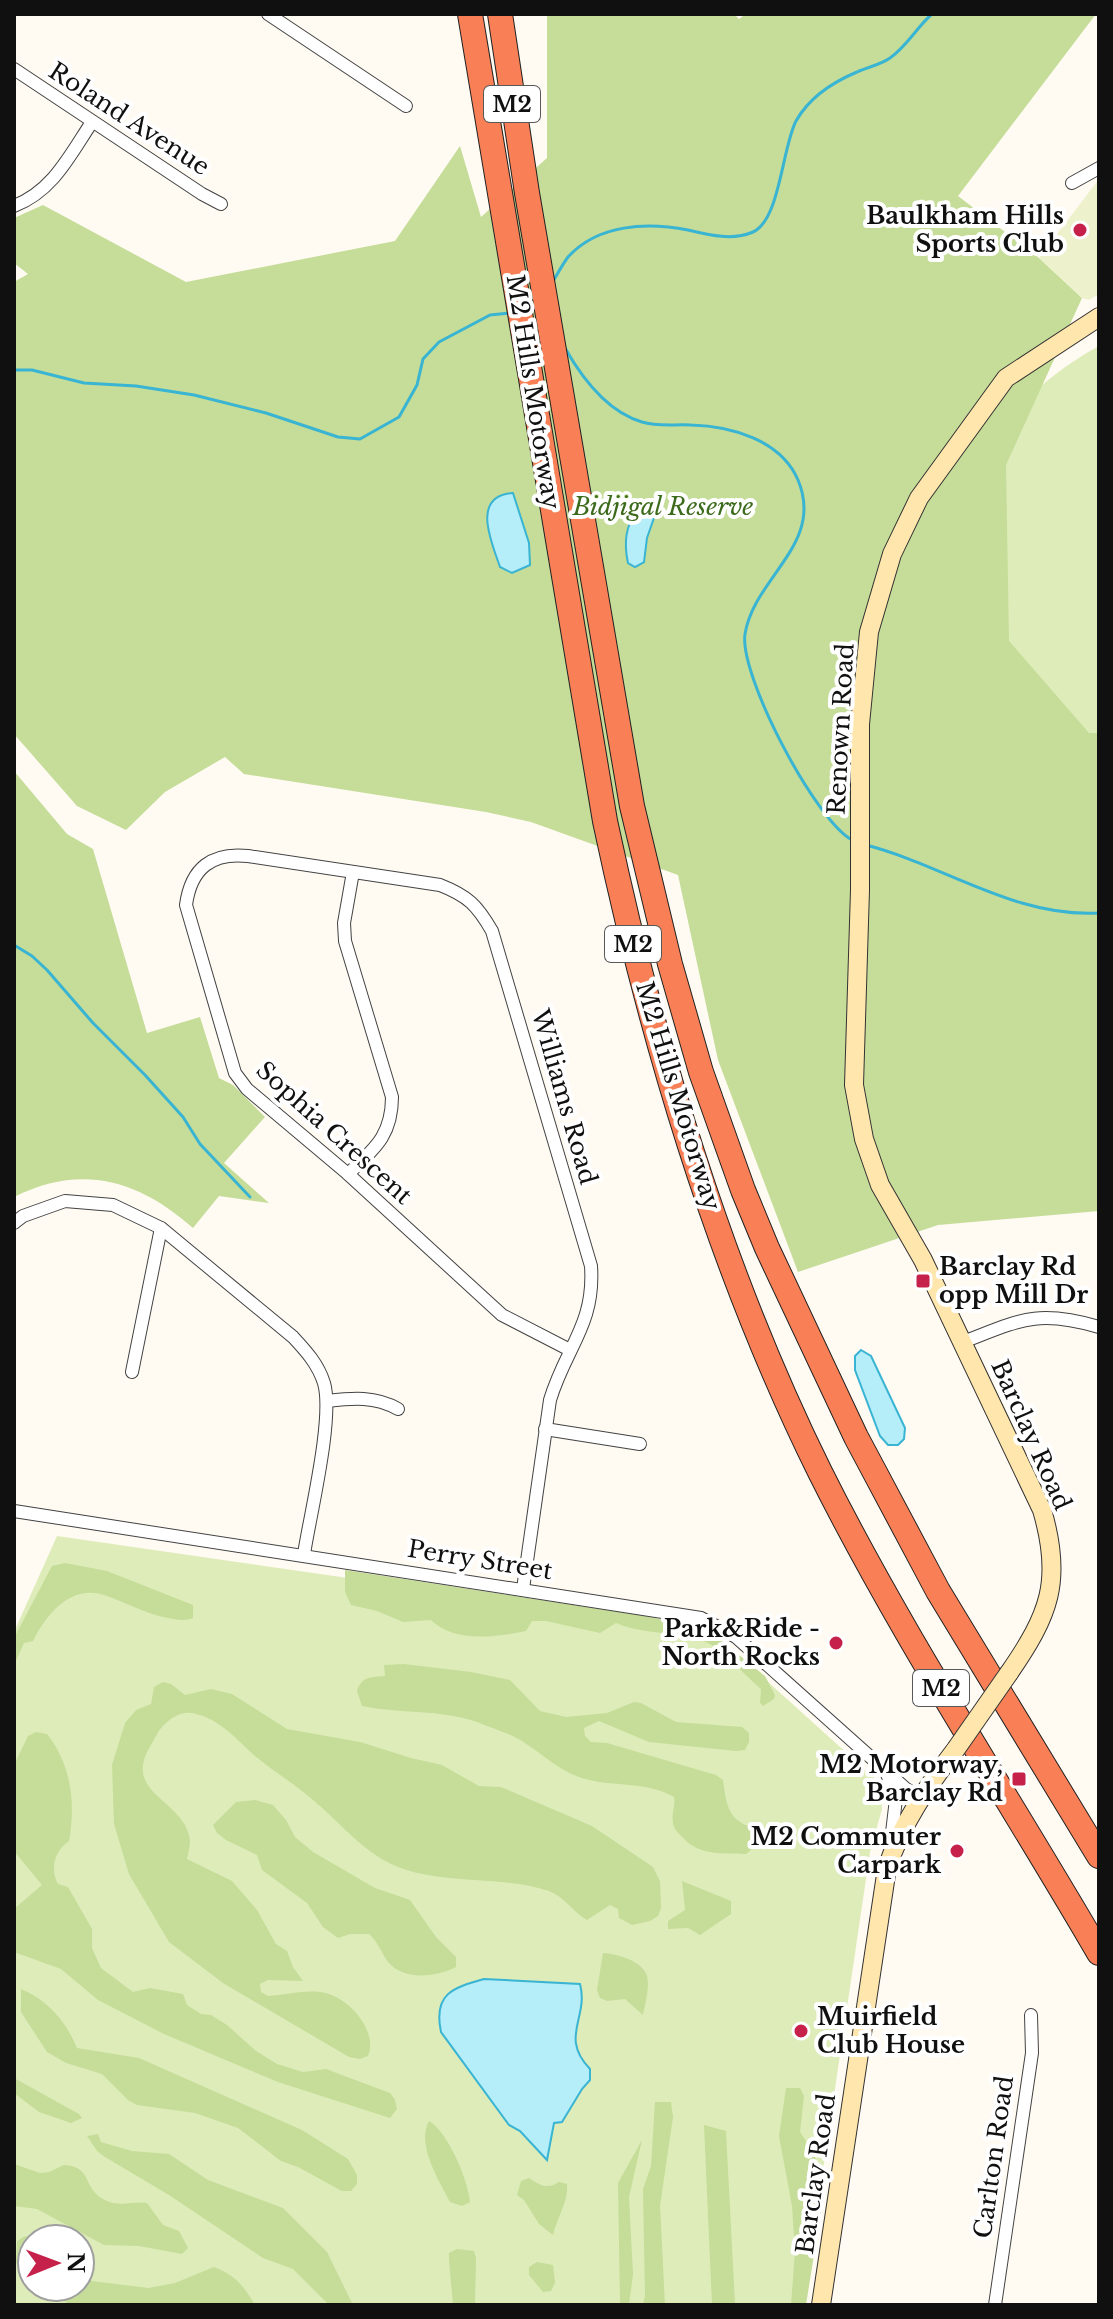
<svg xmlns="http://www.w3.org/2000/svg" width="1113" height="2319" font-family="'Libre Baskerville',serif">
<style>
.green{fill:#deecba;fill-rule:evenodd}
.forest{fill:#c5dd98}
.pitch{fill:#edf2cc}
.water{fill:#b5edf8;stroke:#39b4d2;stroke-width:2}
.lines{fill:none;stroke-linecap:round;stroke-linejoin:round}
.stream{stroke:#39b4d2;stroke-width:3}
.street-casing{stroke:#434343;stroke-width:14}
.secondary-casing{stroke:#323232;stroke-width:20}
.highway-casing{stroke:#212121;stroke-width:26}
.street{stroke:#fff;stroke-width:12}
.secondary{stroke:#ffe6ad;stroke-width:18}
.highway{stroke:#f98056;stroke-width:24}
.secondary-bridge-casing{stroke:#323232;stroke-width:20;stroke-linecap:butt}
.secondary-bridge{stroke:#ffe6ad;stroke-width:18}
.poi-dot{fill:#c6214a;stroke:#fff;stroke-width:3}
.labels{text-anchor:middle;stroke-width:8;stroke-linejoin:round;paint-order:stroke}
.shield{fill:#fff;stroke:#585858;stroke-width:2}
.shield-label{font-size:22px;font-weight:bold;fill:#101010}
.street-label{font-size:24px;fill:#101010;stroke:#fff}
.poi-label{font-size:24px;font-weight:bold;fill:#101010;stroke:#fff;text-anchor:end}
.park-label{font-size:24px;font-style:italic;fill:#3c6b1c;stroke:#fff}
</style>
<rect width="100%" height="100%" fill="#fffaf2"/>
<!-- green -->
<g class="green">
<path d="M1099 346V786L1015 695 962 461C1005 419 1045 375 1099 346Z"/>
<path d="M57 1536 667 1624 705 1632 735 1652 880 1783 882 1809 870 1852 803 2305H14V1632ZM32 2239H80V2287H32Z"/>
</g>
<!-- forest -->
<g class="forest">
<polygon points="547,14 734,14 739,19 746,14 1096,14 958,196 1039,258 1082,298 1006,465 1009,641 1089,733 1099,733 1099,1211 938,1225 798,1272 718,1060 678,875 531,822 486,812 244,774 225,757 165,792 126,830 77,806 14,734 14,282 28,274 14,263 14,218 43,205 186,282 395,241 460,146 481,217 547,158"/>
<path d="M14 771 67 834 93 849 147 1033 200 1017 219 1078 233 1085 265 1117 224 1163 269 1203 219 1196 193 1228C139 1180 81 1163 14 1197Z"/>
<path d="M65 1563 107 1571 193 1605V1618C183 1622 174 1619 163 1617 142 1612 125 1602 104 1595 70 1584 46 1615 33 1641L24 1643 14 1665V1638L52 1566Z"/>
<path d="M345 1570 645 1616 687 1625 717 1637 765 1676 775 1695 774 1699 763 1706 760 1703 761 1689C747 1677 722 1650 708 1643 682 1631 642 1635 616 1623L600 1633 546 1621H532L526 1631C496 1637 454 1643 431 1620L403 1622 377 1611 351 1605 345 1592Z"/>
<path d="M404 1664 471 1672 510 1680 540 1711 566 1717 607 1713 634 1702 641 1703 676 1722 742 1727 749 1733V1742L745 1750 736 1751 649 1742 599 1721 584 1728 585 1736 591 1742 607 1743 716 1775 723 1780C726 1801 727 1818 748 1826 757 1830 760 1830 765 1838L746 1854C723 1853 701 1856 684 1839 680 1834 673 1829 673 1823 671 1813 676 1806 674 1797 645 1780 609 1788 579 1777 557 1769 541 1753 522 1741 509 1733 491 1728 477 1722 440 1709 400 1714 362 1706L357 1691C362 1676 371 1677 385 1676L384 1665Z"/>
<path d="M163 1682 171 1684 185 1695 211 1689 232 1694 287 1729 360 1742 411 1758 442 1765 479 1786 501 1787 592 1826 653 1867 660 1881 661 1908 658 1916 650 1921 632 1925 619 1918 618 1909 610 1905 587 1920C573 1912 565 1897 549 1891 497 1873 426 1889 377 1856 354 1841 335 1818 313 1800 295 1784 274 1772 255 1756 237 1740 221 1720 196 1714 184 1710 173 1716 164 1725 158 1730 155 1739 151 1745 120 1795 186 1799 190 1841 190 1847 188 1854 187 1859L232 1881 257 1910 276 1944 287 1951 293 1967 303 1981 268 1980 260 1984 261 1992 268 1996C284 1995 303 1990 320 1992 346 1994 379 2030 368 2056L360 2059 349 2057 223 1983 169 1942 129 1874 114 1824 112 1765 125 1723 136 1710 151 1704 154 1687Z"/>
<path d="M36 1732 47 1734C71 1764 76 1803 69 1841 54 1851 50 1869 58 1884L68 1887 92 1929V1948L101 1968 133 1992 150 1988 183 1994 187 2005 201 2014 211 2015 227 2025 256 2051 277 2064 303 2072 326 2069 390 2093 395 2100 397 2109 390 2118 278 2082 164 2034 98 2000 61 1969 14 1952V1909L42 1885 14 1851 15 1763 28 1736Z"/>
<path d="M255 1800 273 1805 286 1820 295 1837 313 1852 375 1888 410 1900 436 1937 456 1957V1967C437 1977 404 1981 388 1962 381 1952 378 1942 369 1934H350L338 1938 323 1927 307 1903 262 1870 257 1855 226 1840 217 1833 213 1825 236 1802Z"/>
<polygon points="682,1881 731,1901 731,1914 700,1935 688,1928 668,1929 668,1921 685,1910"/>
<path d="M603 1953C616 1954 642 1960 647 1976 650 1987 645 2004 643 2015L625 1999 607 2001 600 1998 597 1990Z"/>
<path d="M21 1989C47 1999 67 2023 77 2048L139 2058 302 2130 348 2159 357 2175V2184L351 2191H342L298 2167 281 2161 238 2128 195 2113 137 2105 128 2100 102 2074 66 2063 47 2052 21 2012Z"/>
<polygon points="14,2078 79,2114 82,2118 71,2123 39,2112 14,2093"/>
<polygon points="786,2088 800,2088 804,2096 800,2132 814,2153 824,2192 806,2305 791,2305 795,2251 792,2206 779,2136"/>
<polygon points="655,2102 671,2102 673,2117 660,2206 665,2305 643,2305 645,2296 643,2189 651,2166"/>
<path d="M429 2121C448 2132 468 2180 470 2202L462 2206 450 2202C439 2180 416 2145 429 2121Z"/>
<polygon points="704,2125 726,2131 735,2305 712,2305"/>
<polygon points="98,2134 101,2142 132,2151 169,2154 208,2180 283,2208 327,2252 353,2305 329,2305 293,2269 263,2258 169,2195 105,2157 97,2151 87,2136"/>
<polygon points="642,2140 629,2197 633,2274 629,2305 620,2305 618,2183"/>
<path d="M14 2164 40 2173 49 2172 64 2165C93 2167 82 2187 103 2199 118 2208 131 2201 147 2203L163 2225 179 2231 188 2248 182 2254 139 2246 104 2245 37 2209 14 2206Z"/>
<path d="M529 2178C540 2185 547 2190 559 2182L567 2184C569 2200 557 2218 553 2235L539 2224 524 2200 517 2195 521 2181Z"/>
<polygon points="25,2236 33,2239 32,2266 16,2263 17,2241"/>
<polygon points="457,2249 474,2251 476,2258 475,2305 453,2305 449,2260 449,2253"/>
<polygon points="537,2262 553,2265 555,2283 551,2291 543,2292 529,2275 529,2267"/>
<path d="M214 2267C235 2275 244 2286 255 2305H68L54 2287H80V2270L92 2281 148 2288 175 2283Z"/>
</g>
<!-- pitch -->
<polygon class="pitch" points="1099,179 1099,294 1089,300 1082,298 1039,258"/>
<!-- water -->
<g class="water">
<path d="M513 493 529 543 530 565 512 573 500 567C492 543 470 496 513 493Z"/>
<path d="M636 512 655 515 647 538 644 562 635 567 628 563C624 545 625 527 636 512Z"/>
<polygon points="861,1350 871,1356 905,1428 904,1439 898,1445 888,1445 880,1436 855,1370 855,1356"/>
<path d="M484 1979 580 1984C589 2018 559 2037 590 2069V2080L582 2089 562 2122 554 2123 547 2160 520 2131 509 2125 441 2032C433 1994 452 1988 484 1979Z"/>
</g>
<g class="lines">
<!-- stream -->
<g class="stream">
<path d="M552 283C557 275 562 265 568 257 598 224 647 222 688 230 709 235 732 241 753 232 780 220 782 148 796 121 809 98 833 82 857 72 868 67 880 65 890 58 907 46 917 27 932 14"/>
<path d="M565 348C582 378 608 412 642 422 658 427 675 424 691 425 731 426 781 440 798 480 825 544 754 577 745 634 739 675 815 820 852 840"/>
<polyline points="14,370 32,370 84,383 136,386 194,395 266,413 338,437 360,439 399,417 417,385 423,359 439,342 490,315 511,313"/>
<path d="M866 845C944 865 1015 918 1099 913"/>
<polyline points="14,945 32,956 47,970 93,1023 145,1075 183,1117 200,1144 250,1197"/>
</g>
<!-- street casing -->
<g class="street-casing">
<g id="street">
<polyline points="268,14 406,106"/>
<polyline points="14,69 202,194 221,204"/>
<polyline points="1072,183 1099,168"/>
<path d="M14 206C53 191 70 155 92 122"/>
<path d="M348 1174C374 1149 392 1136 392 1097L345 941 344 923 353 872"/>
<path d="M14 1223 23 1216 65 1201 113 1205 161 1228 293 1337C306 1351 318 1364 324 1383 334 1418 310 1515 304 1554"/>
<path d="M963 1342C1020 1320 1037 1309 1099 1327"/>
<polyline points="132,1372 161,1228"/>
<path d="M327 1401C353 1398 375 1396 398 1409"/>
<polyline points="545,1429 640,1444"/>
<polyline points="14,1511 701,1618 736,1637 905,1788 920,1798"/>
<path d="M523 1589 550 1400C566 1347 595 1325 591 1266L492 931C477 905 468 896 440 885L248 856C212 852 191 868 186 905L235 1073 247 1089 348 1174 502 1315 570 1350"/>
<polyline points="887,1774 896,1799 891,1841"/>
<polyline points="995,2305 1032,2053 1031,2015"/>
</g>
</g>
<!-- secondary casing -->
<g class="secondary-casing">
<g id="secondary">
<path d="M1009 1673C1049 1615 1063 1581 1042 1510L923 1260 880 1185 864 1139 854 1085 860 890V724L869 632 892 554 919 498 1006 378 1099 317"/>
<path d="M821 2305 887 1868C902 1823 927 1787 956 1749"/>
</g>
</g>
<!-- highway casing -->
<g class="highway-casing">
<g id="highway">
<path d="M470 14 605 821C652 1043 719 1268 820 1472 903 1638 1006 1793 1099 1953"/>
<polyline points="500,14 527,193 632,806 670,964 701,1072 743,1190 767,1248 856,1437 938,1591 1099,1856"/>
</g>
</g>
<!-- street -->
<use href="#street" class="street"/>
<!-- secondary -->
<use href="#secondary" class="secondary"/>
<!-- highway -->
<use href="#highway" class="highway"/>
<!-- secondary-bridge casing -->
<g class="secondary-bridge-casing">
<polyline id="secondary-bridge" points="956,1749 1009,1673"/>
</g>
<!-- secondary-bridge -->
<use href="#secondary-bridge" class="secondary-bridge"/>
</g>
<!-- markers -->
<g class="poi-dot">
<circle cx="1080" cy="230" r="8"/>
<rect x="915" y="1273" width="16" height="16" rx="4"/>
<circle cx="836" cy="1643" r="8"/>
<rect x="1011" y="1771" width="16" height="16" rx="4"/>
<circle cx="957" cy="1851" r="8"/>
<circle cx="801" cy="2031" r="8"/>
</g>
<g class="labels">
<!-- shield labels -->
<g class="shield">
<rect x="484" y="86" width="56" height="36" rx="6"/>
<rect x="605" y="926" width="56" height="36" rx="6"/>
<rect x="913" y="1670" width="56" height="36" rx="6"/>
</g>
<g class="shield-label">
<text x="512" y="112">M2</text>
<text x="633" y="952">M2</text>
<text x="941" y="1696">M2</text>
</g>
<!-- street labels -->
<g class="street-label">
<text transform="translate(129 119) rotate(33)" y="8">Roland Avenue</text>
<text transform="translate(533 392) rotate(81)" y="8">M2 Hills Motorway</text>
<text transform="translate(841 729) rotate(-87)" y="8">Renown Road</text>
<text transform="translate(678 1096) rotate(73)" y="8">M2 Hills Motorway</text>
<text transform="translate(564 1097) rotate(74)" y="8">Williams Road</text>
<text transform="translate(334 1133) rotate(42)" y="8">Sophia Crescent</text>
<text transform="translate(1031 1435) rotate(66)" y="8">Barclay Road</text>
<text transform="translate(480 1560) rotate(9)" y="8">Perry Street</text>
<text transform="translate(994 2157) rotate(-82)" y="8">Carlton Road</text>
<text transform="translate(816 2174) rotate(-82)" y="8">Barclay Road</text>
</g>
<!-- poi labels -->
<g class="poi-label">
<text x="1064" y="224">Baulkham Hills<tspan x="1064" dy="28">Sports Club</tspan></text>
<text x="939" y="1275" text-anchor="start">Barclay Rd<tspan x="939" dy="28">opp Mill Dr</tspan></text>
<text x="820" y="1637">Park&amp;Ride -<tspan x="820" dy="28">North Rocks</tspan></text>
<text x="1003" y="1773">M2 Motorway,<tspan x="1003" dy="28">Barclay Rd</tspan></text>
<text x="941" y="1845">M2 Commuter<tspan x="941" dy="28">Carpark</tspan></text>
<text x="817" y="2025" text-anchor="start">Muirfield<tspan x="817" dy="28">Club House</tspan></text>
</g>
<!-- park labels -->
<g class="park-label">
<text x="663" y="515">Bidjigal Reserve</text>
</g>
</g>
<!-- border -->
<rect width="1113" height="2319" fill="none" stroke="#101010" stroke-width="32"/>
<!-- north arrow -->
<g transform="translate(56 2263) rotate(89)"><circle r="38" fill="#ffffff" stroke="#9f9f9f" stroke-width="2"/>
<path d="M0-6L14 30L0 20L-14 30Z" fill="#c6214a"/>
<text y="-12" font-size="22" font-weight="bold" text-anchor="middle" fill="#101010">N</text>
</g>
</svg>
